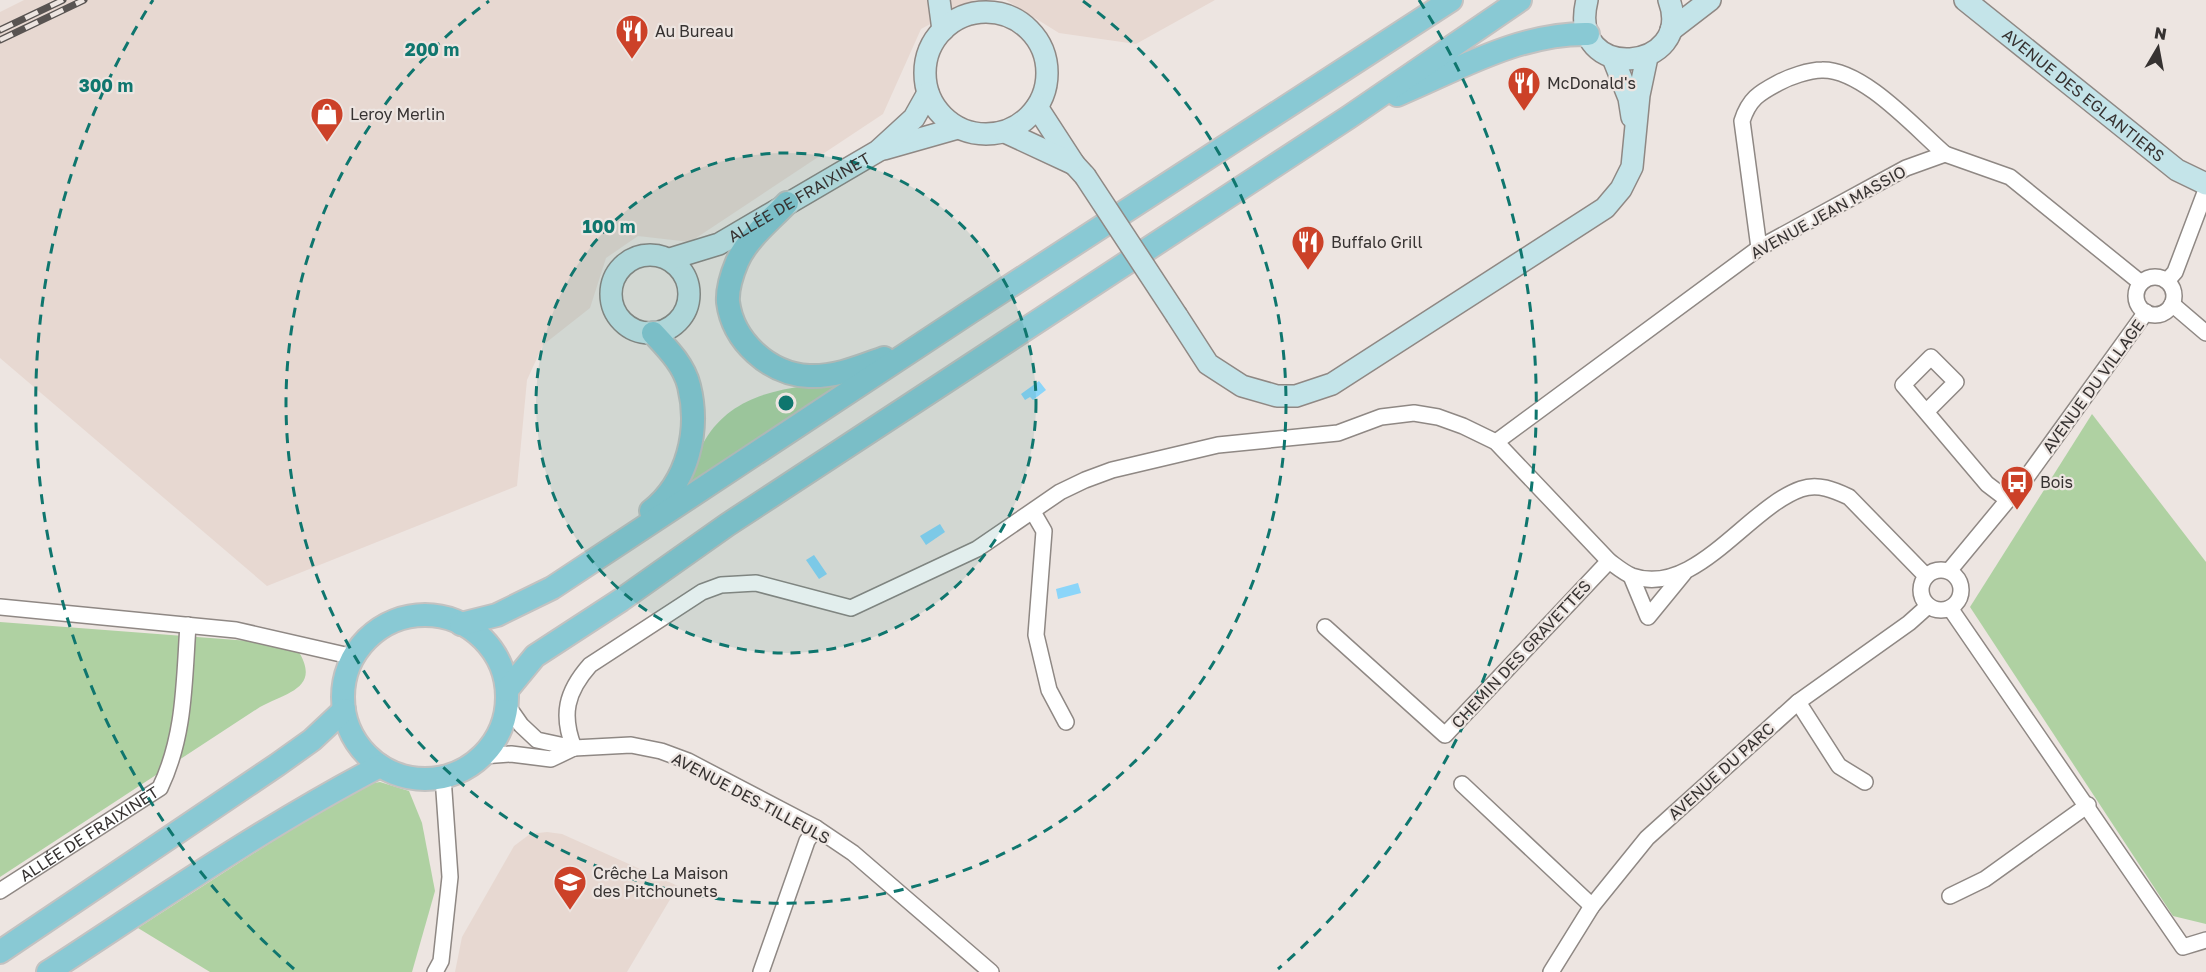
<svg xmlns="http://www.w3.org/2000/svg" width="2206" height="972" font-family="'Golos Text',sans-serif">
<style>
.built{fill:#e7d8d1}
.green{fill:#afd1a2}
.water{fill:#8bd5f9}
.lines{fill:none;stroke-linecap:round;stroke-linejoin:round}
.street-casing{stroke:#8f8884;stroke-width:18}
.secondary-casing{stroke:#8f8884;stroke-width:24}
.primary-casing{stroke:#c3c2c1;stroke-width:26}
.street{stroke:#fff;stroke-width:15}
.secondary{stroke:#c4e4e9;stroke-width:21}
.primary{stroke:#89c9d4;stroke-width:22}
.rail-casing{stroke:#595452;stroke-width:7}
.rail{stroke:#ede5e1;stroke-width:4.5;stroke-dasharray:14;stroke-linecap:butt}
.secondary-bridge-casing{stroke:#8f8884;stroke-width:24;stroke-linecap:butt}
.secondary-bridge{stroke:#c4e4e9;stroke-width:21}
.ring{fill:none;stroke:#0f766e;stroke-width:3;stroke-dasharray:10 8}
.labels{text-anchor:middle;stroke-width:4.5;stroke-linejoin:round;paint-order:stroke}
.poi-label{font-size:16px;fill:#363231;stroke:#ede5e1;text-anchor:start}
.street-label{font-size:16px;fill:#363231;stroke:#ede5e1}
.centre{fill:#0f766e;stroke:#ede5e1;stroke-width:3}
.ring-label{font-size:18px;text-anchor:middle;font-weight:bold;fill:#0f766e;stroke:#ede5e1;stroke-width:4.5;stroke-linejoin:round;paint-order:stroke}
</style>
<rect width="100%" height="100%" fill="#ede5e1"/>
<!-- built -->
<g class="built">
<polygon points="24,0 975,0 921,29 883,114 690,242 638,236 606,258 590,308 543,345 527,380 517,486 267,586 0,358 0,12"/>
<polygon points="1006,0 1215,0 1136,44 1059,33"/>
<polygon points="547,832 562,834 678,886 627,972 455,972 462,937 514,846 530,834"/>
</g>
<!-- green -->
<g class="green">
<path d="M852 382 690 484C694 469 697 453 705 440 736 388 797 386 852 382Z"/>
<polygon points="2092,414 2206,562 2206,924 2173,916 1970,607"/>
<path d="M0 622 274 643 299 652C320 688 288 692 260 707L0 877Z"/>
<polygon points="380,782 409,791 422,823 435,891 412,972 210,972 138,928 358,786"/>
</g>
<!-- water -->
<g class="water">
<polygon points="1039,381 1046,390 1033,400 1030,397 1025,400 1021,394"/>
<polygon points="940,524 945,532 926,545 920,536"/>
<polygon points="814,555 827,574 819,579 806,560"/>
<polygon points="1078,583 1081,593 1058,599 1056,589"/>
</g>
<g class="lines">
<!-- street casing -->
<g class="street-casing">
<g id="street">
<path d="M1759 248 1742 121C1749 99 1759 93 1778 83 1789 77 1809 70 1822 70 1863 69 1915 128 1945 154"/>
<circle cx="2155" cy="296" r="19"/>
<polyline points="2167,281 2175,272 2206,190"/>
<polyline points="2172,304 2206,333"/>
<polyline points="1926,412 1903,385 1931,357 1956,382 1926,412 1987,484 2008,500"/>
<polyline points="1496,442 1759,248 1906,168 1945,154 2010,177 2141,283"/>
<polyline points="1033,512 1044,531 1036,635 1049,690 1066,722"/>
<circle cx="1941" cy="590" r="20"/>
<polyline points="1949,571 2026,478 2146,312"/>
<polyline points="1631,576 1648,617 1684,573"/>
<polyline points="0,607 236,630 354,657"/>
<polyline points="1950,608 2183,947 2206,940"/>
<polyline points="1325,627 1445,735 1609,561"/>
<polyline points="1798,702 1839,766 1865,782"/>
<polyline points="507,705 521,725 537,740 574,748 631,745 661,751 688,761 816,828 853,853 991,972"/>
<path d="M574 748C561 715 566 692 590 665L702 592 721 585 756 583 851 608 977 549 1060 492 1085 480 1112 470 1218 445 1338 433 1381 417 1414 413 1438 417 1463 426 1496 442 1609 561C1616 566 1624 573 1632 576 1695 598 1747 508 1801 489 1818 483 1834 490 1849 497L1926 576"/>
<polyline points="482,756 511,754 551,759 574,748"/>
<polyline points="1462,784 1592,906"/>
<path id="s1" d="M0 891 160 788C185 736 184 682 188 625"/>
<polyline points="1950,896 1985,879 2088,805"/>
<polyline points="435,972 441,961 450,877 443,777"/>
<polyline points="761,972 807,841 816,828"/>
<polyline points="1551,972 1592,906 1647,838 1798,702 1909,623 1928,606"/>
</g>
</g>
<!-- secondary casing -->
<g class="secondary-casing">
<g id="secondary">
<polyline points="939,0 943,30"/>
<path d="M1587 0C1566 85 1696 72 1669 0"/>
<path id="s2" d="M1965 0 2177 170 2206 184"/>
<circle cx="986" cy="73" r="61"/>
<polyline points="1671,30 1710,0"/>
<polyline points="1613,58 1629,98 1632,117"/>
<polyline points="1037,107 1074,164 1085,176"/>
<polyline points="1005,132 1074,164"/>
<polyline points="884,149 958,128"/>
<circle cx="650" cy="294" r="39"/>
<path id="s3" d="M670 259 719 244 878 151 914 118 928 93"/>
<polyline points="1177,316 1208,364 1242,386 1277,396 1296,396 1332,384 1605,208 1621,189 1632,167 1639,95 1647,57"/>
</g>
</g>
<!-- primary casing -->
<g class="primary-casing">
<g id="primary">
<path d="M1397 95C1459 69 1519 33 1588 34"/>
<path d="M787 203C770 221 747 239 737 262 732 274 727 288 728 302 733 341 769 374 809 376 836 377 859 367 884 358"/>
<path d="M651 511C688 482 700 430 689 386 684 365 667 348 653 333"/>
<circle cx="425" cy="697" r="82"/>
<polyline points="461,624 497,615 552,588 970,312 1451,0"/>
<polyline points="507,690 535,656 621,600 727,525 1349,117 1520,0"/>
<polyline points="0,952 277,765 312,740 344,710"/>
<path d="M48 972C157 901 265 826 380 766"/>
</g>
</g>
<!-- street -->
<use href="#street" class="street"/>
<!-- secondary -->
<use href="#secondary" class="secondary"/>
<!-- primary -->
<use href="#primary" class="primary"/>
<!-- rail casing -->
<g class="rail-casing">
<g id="rail">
<polyline points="0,30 63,0"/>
<polyline points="0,40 84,0"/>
</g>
</g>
<!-- rail -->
<use href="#rail" class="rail"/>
<!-- secondary-bridge casing -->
<g class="secondary-bridge-casing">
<polyline id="secondary-bridge" points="1085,176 1177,316"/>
</g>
<!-- secondary-bridge -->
<use href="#secondary-bridge" class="secondary-bridge"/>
</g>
<!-- distance rings -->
<circle cx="786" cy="403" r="250" fill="#0f766e" fill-opacity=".12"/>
<g class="ring">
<circle cx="786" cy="403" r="250"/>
<path d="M1083 1A500 500 0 1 1 489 1"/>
<path d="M294 969A750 750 0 0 1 153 0M1419 0A750 750 0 0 1 1278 969"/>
</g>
<!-- icons -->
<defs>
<g id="restaurant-pin" transform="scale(1.725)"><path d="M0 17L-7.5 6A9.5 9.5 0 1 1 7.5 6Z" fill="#cc4128" stroke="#ede5e1"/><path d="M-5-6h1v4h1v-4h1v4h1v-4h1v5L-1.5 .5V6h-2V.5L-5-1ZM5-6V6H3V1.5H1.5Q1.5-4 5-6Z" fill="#fff"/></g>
<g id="shop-pin" transform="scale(1.725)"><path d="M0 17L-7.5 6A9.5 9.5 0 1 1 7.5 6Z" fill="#cc4128" stroke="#ede5e1"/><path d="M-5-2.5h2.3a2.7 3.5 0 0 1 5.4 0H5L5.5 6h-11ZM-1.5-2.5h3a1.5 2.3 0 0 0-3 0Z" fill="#fff"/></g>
<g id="bus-pin" transform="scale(1.725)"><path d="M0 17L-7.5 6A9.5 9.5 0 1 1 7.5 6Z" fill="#cc4128" stroke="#ede5e1"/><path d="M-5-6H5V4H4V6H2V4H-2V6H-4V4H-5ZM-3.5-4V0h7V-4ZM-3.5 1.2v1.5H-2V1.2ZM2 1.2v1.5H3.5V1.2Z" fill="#fff"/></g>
<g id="school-pin" transform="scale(1.725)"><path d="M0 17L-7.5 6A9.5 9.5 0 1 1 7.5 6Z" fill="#cc4128" stroke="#ede5e1"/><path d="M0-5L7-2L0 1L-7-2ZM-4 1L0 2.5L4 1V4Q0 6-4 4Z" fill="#fff"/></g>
</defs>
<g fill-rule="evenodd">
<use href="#restaurant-pin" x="632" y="31"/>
<use href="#restaurant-pin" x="1524" y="83"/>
<use href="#shop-pin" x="327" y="114"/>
<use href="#restaurant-pin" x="1308" y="242"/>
<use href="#bus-pin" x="2017" y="482"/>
<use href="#school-pin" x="570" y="882"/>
</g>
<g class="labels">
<!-- poi labels -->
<g class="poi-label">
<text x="655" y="37">Au Bureau</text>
<text x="1547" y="89">McDonald's</text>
<text x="350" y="120">Leroy Merlin</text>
<text x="1331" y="248">Buffalo Grill</text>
<text x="2040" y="488">Bois</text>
<text x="593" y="879">Crêche La Maison<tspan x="593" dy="18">des Pitchounets</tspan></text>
</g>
<!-- street labels -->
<g class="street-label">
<text dy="6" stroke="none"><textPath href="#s2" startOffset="152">AVENUE DES EGLANTIERS</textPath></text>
<text dy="6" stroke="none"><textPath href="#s3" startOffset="144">ALLÉE DE FRAIXINET</textPath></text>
<text transform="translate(1828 212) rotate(-29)" y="6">AVENUE JEAN MASSIO</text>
<text transform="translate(2093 386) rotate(-54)" y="6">AVENUE DU VILLAGE</text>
<text transform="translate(1521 654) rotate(-47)" y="6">CHEMIN DES GRAVETTES</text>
<text transform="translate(1721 771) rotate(-42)" y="6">AVENUE DU PARC</text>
<text transform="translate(751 798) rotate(28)" y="6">AVENUE DES TILLEULS</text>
<text dy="6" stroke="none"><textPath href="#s1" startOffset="106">ALLÉE DE FRAIXINET</textPath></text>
</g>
</g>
<circle cx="786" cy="403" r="9" class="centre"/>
<g class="ring-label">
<text x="432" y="56">200 m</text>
<text x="106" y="92">300 m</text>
<text x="609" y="233">100 m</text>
</g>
<!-- north arrow -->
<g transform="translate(2158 48) rotate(10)" stroke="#ede5e1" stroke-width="4.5" paint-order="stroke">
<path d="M0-4.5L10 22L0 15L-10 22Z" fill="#363231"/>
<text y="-9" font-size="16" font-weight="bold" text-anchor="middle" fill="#363231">N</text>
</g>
</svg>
